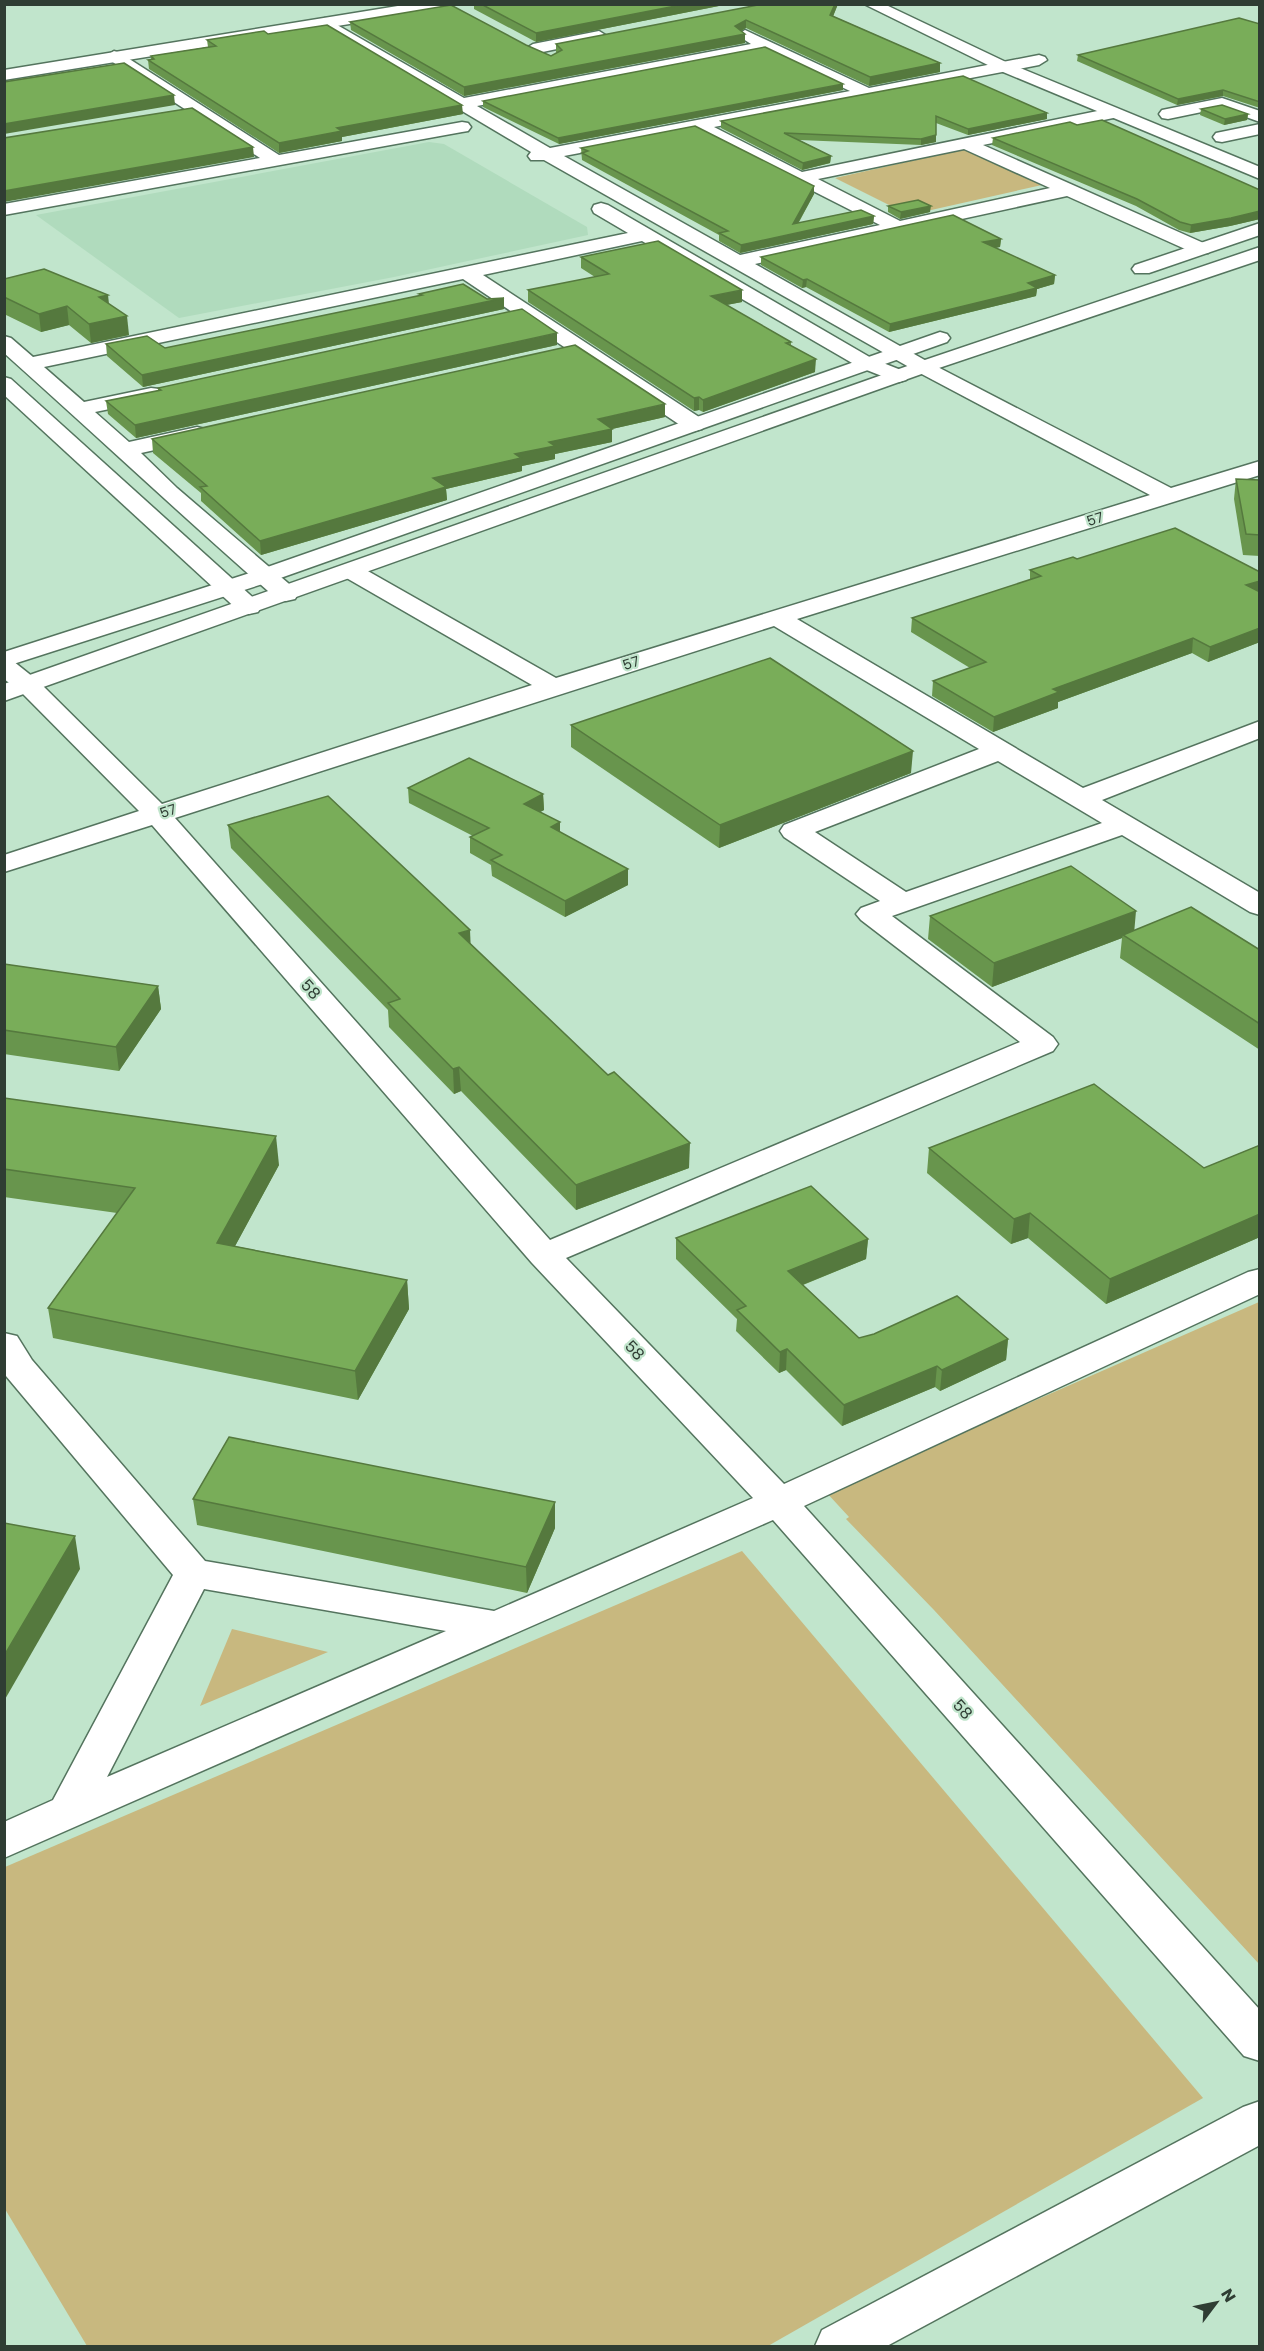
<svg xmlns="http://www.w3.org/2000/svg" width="1264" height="2351" font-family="Poppins,sans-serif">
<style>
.built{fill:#b0dbbd}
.green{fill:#c8b87f}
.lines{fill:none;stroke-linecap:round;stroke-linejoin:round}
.street-casing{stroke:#54745e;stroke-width:3}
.secondary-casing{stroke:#54745e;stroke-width:3}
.street{fill:#fff;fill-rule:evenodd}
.secondary{fill:#fff;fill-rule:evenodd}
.wall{fill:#68954d}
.shaded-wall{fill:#55793e}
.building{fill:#79ad59;stroke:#55793e;stroke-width:1.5}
.labels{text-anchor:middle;stroke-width:4.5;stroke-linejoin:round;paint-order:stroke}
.far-street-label{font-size:14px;fill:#2f3d33;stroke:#c1e5cc}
.street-label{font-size:16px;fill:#2f3d33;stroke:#c1e5cc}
</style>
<rect width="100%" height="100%" fill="#c1e5cc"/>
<!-- built -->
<polygon class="built" points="429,142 444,144 587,227 588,235 394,277 179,318 36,215"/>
<!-- green -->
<g class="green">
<polygon points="969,148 1042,185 909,215 835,178"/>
<polygon points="1259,1302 1259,1964 934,1610 846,1519 849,1517 826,1492"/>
<polygon points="742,1551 1203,2098 768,2346 87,2346 5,2209 5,1867"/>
<polygon points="232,1629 328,1652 200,1706"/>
</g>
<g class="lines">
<!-- street casing -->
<g class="street-casing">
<g id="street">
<path d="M325 18 464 98 751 44 737 35 745 30 869 88 1039 55 1045 57 1047 60 1039 65 714 127 802 172 1112 108 1118 109 1121 113 1118 117 983 145 1208 245 1211 249 1208 253H1194L1067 196 755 264 930 363 1171 488 1260 461V475L797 619 1083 788 1260 721V738L1102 800 1260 893V915L1250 912 1122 835 892 916 1053 1037 1058 1044 1053 1051 566 1258 784 1484 1248 1272 1260 1269V1294L804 1506 1260 2010V2061L1244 2056 773 1520 4 1858V1822L53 1800 173 1575 6 1376 4 1333 17 1336 32 1360 205 1561 494 1611 753 1498 532 1263 152 825 4 872V855L139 811 20 691 4 679V659L13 661 38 681 162 804 532 685 343 576 339 571 343 566 351 564 359 566 556 678 1150 495 916 371 544 160H531L528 156 531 152 319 26 317 23ZM765 51 850 91 550 148 477 106ZM695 131 880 225 740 255 564 156ZM964 149 1050 188 900 221 818 179ZM774 626 979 749 784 825 780 831 784 837 880 901 861 908 856 914 861 920 1020 1042 550 1240 175 818ZM998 761 1102 823 906 892 815 832ZM204 1589 446 1631 107 1777Z"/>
<polygon points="599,31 607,36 605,39 533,54 525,49 533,44"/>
<polygon points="114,51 120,53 279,155 462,122 468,123 471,127 468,131 462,132 4,215 4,204 260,158 108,59 106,56"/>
<polygon points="1222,98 1260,111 1260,122 1221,108 1168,119 1162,118 1159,114 1162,110"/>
<polygon points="1260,124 1260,134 1222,142 1216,141 1213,137 1216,133"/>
<path d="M601 203 608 205 873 359 906 372 909 376 906 380 899 382 892 380 859 367 642 241 483 275 702 419 705 424 702 429 694 431 686 429 463 279 44 367 84 402 151 388 159 389 162 394 159 399 95 412 129 442 197 427 205 429 208 434 205 439 141 453 177 488 295 589 298 594 295 599 286 601 277 599C185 519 96 435 4 353V336L11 338 33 357 628 233 594 213 592 209 594 205Z"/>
<polygon points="4,377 11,379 258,602 261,607 258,612 249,614 240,612 4,395"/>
<polygon points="1260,2101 1260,2145 887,2346 815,2346 822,2330 1243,2107"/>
</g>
</g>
<!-- secondary casing -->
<g class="secondary-casing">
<g id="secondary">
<polygon points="410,4 449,4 442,9 4,80 4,70"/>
<polygon points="864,4 884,4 1008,63 1260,167 1260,179 996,69"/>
<polygon points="1260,223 1260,235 1149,273 1135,273 1132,269 1135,265"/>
<polygon points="1260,247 1260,260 930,371 4,701 4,684 916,363"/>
<polygon points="940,332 947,334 950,338 947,342 272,581 4,667 4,652 256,571"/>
</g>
</g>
<!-- street -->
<use href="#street" class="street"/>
<!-- secondary -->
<use href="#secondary" class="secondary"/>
</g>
<!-- wall -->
<g class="wall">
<polygon points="474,4 729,4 536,42 474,9"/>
<polygon points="838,4 833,16 940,63 940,72 869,86 746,28 741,31 745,43 464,96 351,30 350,22 526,45 551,56 557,53 556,52 556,44"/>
<polygon points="1260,24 1260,108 1223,96 1177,105 1077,61 1078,55"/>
<polygon points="268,34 463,114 342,137 342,141 279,153 149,69 148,60 151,59 151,56 208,47 207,40"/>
<polygon points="843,90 559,144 483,107 483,101"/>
<polygon points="1201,109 1248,114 1247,120 1224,125 1200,115"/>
<polygon points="1047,113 1047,119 968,135 936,123 936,142 921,145 799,140 831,156 830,163 802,170 721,128 721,121"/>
<polygon points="993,138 1260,190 1260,219 1230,226 1190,233 1179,230 1136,206 992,145"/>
<polygon points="581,148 814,186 814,194 798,224 874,216 873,224 740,253 719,241 719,235 582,160"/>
<polygon points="888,206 930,212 900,219 888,212"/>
<polygon points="1001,239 1000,247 995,248 1055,275 1054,284 1037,289 1036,296 889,332 806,287 802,288 761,265 761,257"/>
<polygon points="581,257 742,302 726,305 791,342 791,346 815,372 703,412 699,410 694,411 528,302 528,290 595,277 581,268"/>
<polygon points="4,279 109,304 129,335 91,343 69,325 41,332 4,314"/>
<polygon points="419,294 504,309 143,387 107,356 106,344 165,348 419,296"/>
<polygon points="557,345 136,438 108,414 106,401 158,391 158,388"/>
<polygon points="665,417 612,429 612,442 555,454 555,459 522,466 522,471 446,489 447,500 261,555 201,501 201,493 153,453 152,439"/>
<polygon points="1236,479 1260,480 1260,556 1243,555 1234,499"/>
<polygon points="1077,559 1260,572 1260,642 1208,662 1192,653 1058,702 1058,708 993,732 932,696 933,681 970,668 911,632 912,618 1030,580 1030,570"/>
<polygon points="571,725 911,773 719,848 571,747"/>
<polygon points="408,788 543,794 544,810 540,812 560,822 560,832 628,869 628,885 565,917 492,876 491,865 470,853 470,837 473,836 409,803"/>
<polygon points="228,825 471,944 689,1168 576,1210 461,1091 454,1094 389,1027 388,1010 231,848"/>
<polygon points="930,916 1134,930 1260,950 1260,1050 1120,958 1122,938 992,987 928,939"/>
<polygon points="4,964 158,986 161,1009 119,1071 4,1054"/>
<polygon points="4,1098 279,1165 235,1246 407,1280 409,1309 358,1400 53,1338 48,1308 117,1213 4,1197"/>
<polygon points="1260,1145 1260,1237 1106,1304 1028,1238 1011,1244 927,1173 929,1148 1204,1168"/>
<polygon points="676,1238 868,1239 866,1259 803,1285 859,1338 1008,1339 1006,1360 940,1391 935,1387 842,1426 786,1370 779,1373 736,1331 737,1319 676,1259"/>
<polygon points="193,1499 555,1528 527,1593 197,1525"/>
</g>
<!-- shaded-wall -->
<g class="shaded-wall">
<polygon points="686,4 729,4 536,42 536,33"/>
<polygon points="835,4 838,4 830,24 830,15"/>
<polygon points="746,20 746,28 735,34 735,26"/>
<polygon points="745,34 745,43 464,96 464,87"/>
<polygon points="940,63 940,72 869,86 870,77"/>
<polygon points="843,84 843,90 559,144 558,138"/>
<polygon points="1223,90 1223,96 1177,105 1178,99"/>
<polygon points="174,95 175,105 4,134 4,124"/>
<polygon points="462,105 463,114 342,137 342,141 279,153 279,143 337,128"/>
<polygon points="1047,113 1047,119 968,135 968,129"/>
<polygon points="1248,114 1247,120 1224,125 1225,119"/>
<polygon points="936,135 936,142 921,145 921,139"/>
<polygon points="253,147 254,157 4,202 4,191"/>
<polygon points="831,156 830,163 802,170 803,163"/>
<polygon points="814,186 814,194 793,232 793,224"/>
<polygon points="931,206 930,212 900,219 901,212"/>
<polygon points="1260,211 1260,219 1230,226 1190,233 1191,225"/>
<polygon points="874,216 873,224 740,253 741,245"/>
<polygon points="1001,239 1000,247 982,250 983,242"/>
<polygon points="1055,275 1054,284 1037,289 1036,296 889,332 890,324"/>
<polygon points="807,279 806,287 802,288 803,280"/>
<polygon points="742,290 742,302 711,308 711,296"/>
<polygon points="108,295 110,313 99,297"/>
<polygon points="504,298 504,309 143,387 142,375"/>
<polygon points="67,306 69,325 41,332 39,314"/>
<polygon points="127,316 129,335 91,343 89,324"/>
<polygon points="557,333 557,345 136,438 135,425"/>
<polygon points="816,359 815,372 703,412 703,400"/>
<polygon points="699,397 699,410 694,411 694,398"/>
<polygon points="665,404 665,417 612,429 612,442 555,454 555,459 522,466 522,471 446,489 447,500 261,555 260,541 433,478 515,454 549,442 598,419"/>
<polygon points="1260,581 1260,594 1246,585"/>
<polygon points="1260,628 1260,642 1208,662 1210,647"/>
<polygon points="1193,638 1192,653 1058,702 1058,708 993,732 994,717 1053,689"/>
<polygon points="913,751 911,773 719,848 720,825"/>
<polygon points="543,794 544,810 525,820 524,804"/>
<polygon points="560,822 560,838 551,827"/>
<polygon points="628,869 628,885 565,917 565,901"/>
<polygon points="1136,911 1134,934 1123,935 1122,938 992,987 994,963"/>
<polygon points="470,930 471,953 459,933"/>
<polygon points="158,986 161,1009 119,1071 116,1047"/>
<polygon points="459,1067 461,1091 454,1094 453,1069"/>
<polygon points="276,1136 279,1165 221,1272 217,1243"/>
<polygon points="690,1143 689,1168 576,1210 576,1185"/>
<polygon points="1030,1213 1028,1238 1011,1244 1014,1219"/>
<polygon points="1260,1214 1260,1237 1106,1304 1110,1279"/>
<polygon points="868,1239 866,1259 787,1291 788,1271"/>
<polygon points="407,1280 409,1309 358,1400 355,1371"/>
<polygon points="1008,1339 1006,1360 940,1391 942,1370"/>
<polygon points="787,1349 786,1370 779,1373 780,1352"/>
<polygon points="937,1366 935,1387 842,1426 844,1405"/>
<polygon points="555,1502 555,1528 527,1593 526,1567"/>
<polygon points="75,1536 80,1569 4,1701 4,1656"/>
</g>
<!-- building -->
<g class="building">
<polygon points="481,4 686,4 536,33"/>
<polygon points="763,4 835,4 830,15 940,63 870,77 746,20 735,26 745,34 464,87 350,22 451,5 526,45 551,56 562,50 556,44"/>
<polygon points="1239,18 1260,24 1260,102 1223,90 1178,99 1078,55"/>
<polygon points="327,25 462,105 337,128 342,131 279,143 148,60 154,59 151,56 216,46 207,40 264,31 268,34"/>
<polygon points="765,47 843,84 558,138 483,101"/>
<polygon points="124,63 174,95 4,124 4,82"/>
<polygon points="963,76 1047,113 968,129 936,116 936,135 921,139 784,133 831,156 803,163 721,121"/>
<polygon points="1222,105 1248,114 1225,119 1201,109"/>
<polygon points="192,108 253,147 4,191 4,138"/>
<polygon points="1102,120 1260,190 1260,211 1231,218 1191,225 1180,222 1137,199 993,138 1070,122 1077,125"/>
<polygon points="695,126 814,186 793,224 861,210 874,216 741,245 719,233 728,231 582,153 588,151 581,148"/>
<polygon points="918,200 931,206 901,212 888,206"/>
<polygon points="953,215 1001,239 983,242 1055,275 1028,283 1037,288 890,324 807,279 803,280 761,257"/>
<polygon points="658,241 742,290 711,296 791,342 786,343 816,359 703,400 699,397 694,398 528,290 609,274 581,257"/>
<polygon points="44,269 108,295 99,297 127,316 89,324 67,306 39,314 4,297 4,279"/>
<polygon points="463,284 487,299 504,298 142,375 106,344 147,336 165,348 422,295 419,294"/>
<polygon points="522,309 557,333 135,425 106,401 161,390 158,388"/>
<polygon points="575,345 665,404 598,419 612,429 549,442 555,446 515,454 521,458 433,478 446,487 260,541 200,487 207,486 152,439"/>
<polygon points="1236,479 1260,480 1260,535 1246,534"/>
<polygon points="1175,528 1260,572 1260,581 1246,585 1260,592 1260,628 1210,647 1193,638 1053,689 1059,692 994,717 933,681 986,662 912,618 1041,576 1030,570 1073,557 1077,559"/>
<polygon points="770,658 913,751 720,825 571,725"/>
<polygon points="469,758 543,794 524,804 560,822 551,827 628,869 565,901 491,860 502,855 470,837 489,828 408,788"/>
<polygon points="328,796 470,930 459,933 608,1075 614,1072 690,1143 576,1185 459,1067 453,1069 388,1003 400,999 228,825"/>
<polygon points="1071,866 1136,911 994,963 930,916"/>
<polygon points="1191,907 1260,950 1260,1024 1123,935"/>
<polygon points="4,964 158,986 116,1047 4,1030"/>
<polygon points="1094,1084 1204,1168 1260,1145 1260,1214 1110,1279 1030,1213 1014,1219 929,1148"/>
<polygon points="4,1098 276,1136 217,1243 407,1280 355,1371 48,1308 135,1188 4,1169"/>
<polygon points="811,1186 868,1239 788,1271 859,1338 874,1334 957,1296 1008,1339 942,1370 937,1366 844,1405 787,1349 780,1352 737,1310 746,1306 676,1238"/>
<polygon points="229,1437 555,1502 526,1567 193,1499"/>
<polygon points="4,1523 75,1536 4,1656"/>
</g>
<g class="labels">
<!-- far-street labels -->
<g class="far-street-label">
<text transform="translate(1095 519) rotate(-17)" y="5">57</text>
<text transform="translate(631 663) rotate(-17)" y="5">57</text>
<text transform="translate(168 811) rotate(-18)" y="5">57</text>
</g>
<!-- street labels -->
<g class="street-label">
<text transform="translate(311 989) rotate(49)" y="6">58</text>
<text transform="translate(635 1350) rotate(47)" y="6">58</text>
<text transform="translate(963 1709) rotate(48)" y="6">58</text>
</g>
</g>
<!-- border -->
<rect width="1264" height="2351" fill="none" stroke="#2f3d33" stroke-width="12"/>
<!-- north arrow -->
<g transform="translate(1216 2303) rotate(58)" stroke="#c1e5cc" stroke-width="4.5" paint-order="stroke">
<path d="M0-4.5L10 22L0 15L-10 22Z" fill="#2f3d33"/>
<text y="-9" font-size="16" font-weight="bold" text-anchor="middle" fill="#2f3d33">N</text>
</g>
</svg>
